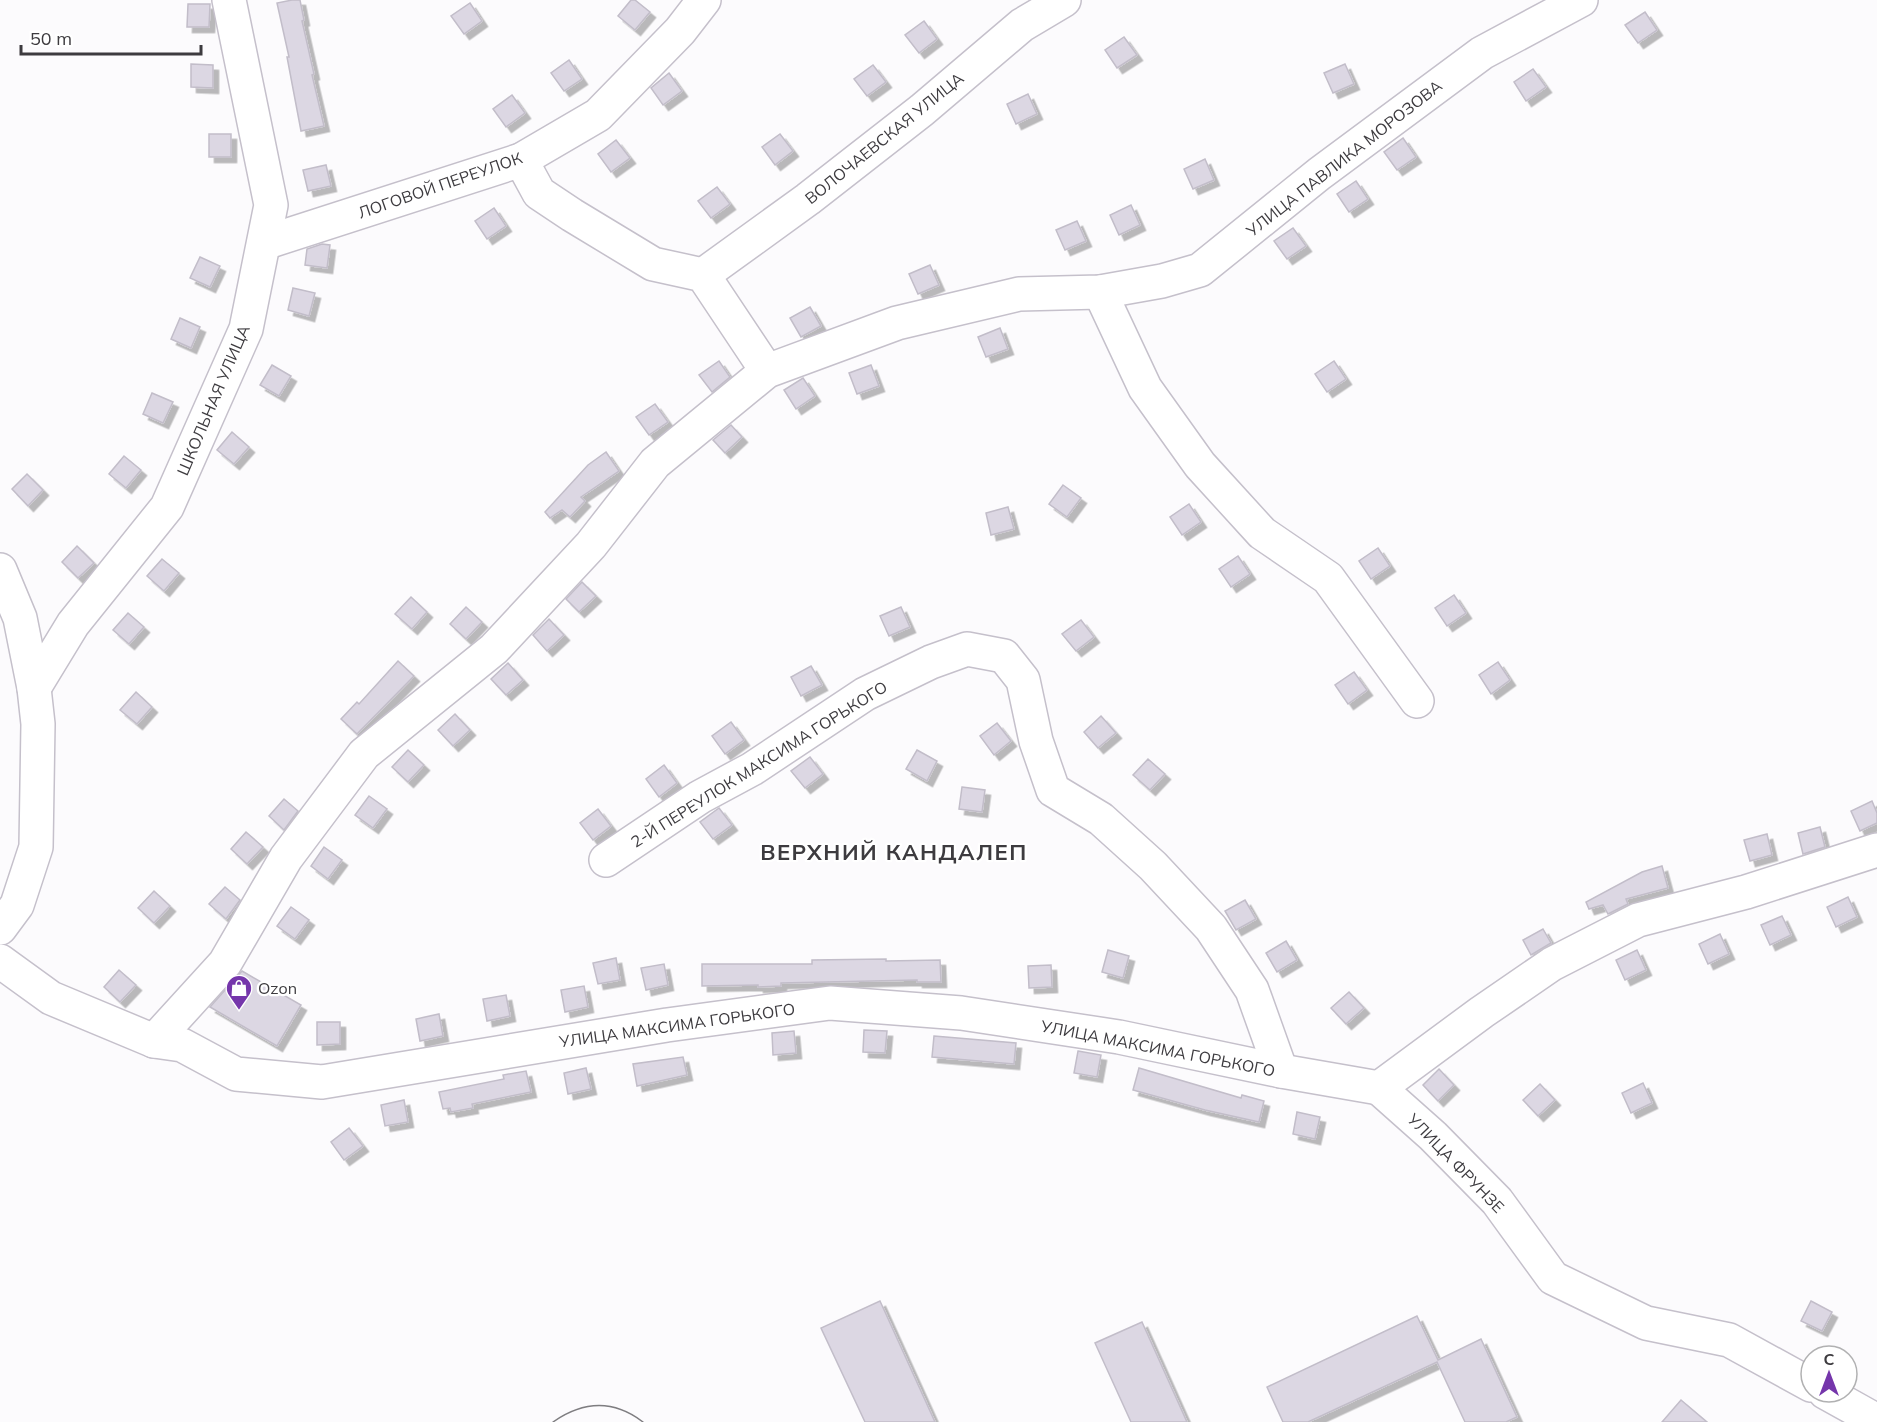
<svg xmlns="http://www.w3.org/2000/svg" width="1877" height="1422" font-family="Mulish,sans-serif">
<style>
.building{fill:#dcd7e3;stroke:#c2bdc9;stroke-width:1.5;filter:url(#shadow)}
.lines{fill:none;stroke-linecap:round;stroke-linejoin:round}
.minor-casing{stroke:#c5c0cb;stroke-width:36}
.minor{stroke:#fff;stroke-width:33}
.tram{stroke:#7e7d80;stroke-width:1.5}
.labels{text-anchor:middle;stroke-width:4.5;stroke-linejoin:round;paint-order:stroke}
.street-label{font-size:16px;fill:#3d3b3f;stroke:#fff}
.poi-label{font-size:16px;fill:#3d3b3f;stroke:#fff;text-anchor:start}
.district-label{font-size:22px;font-weight:bold;letter-spacing:1.5px;fill:#3d3b3f;stroke:#fff}
</style>
<defs>
<filter id="shadow"><feDropShadow dx="5.5" dy="5.5" stdDeviation="0" flood-color="#0004"/></filter>
</defs>
<rect width="100%" height="100%" fill="#fcfbfd"/>
<!-- building -->
<g class="building">
<polygon points="292,0 300,0 304,20 302,21 314,74 312,75 324,126 301,131 287,57 289,57 277,3"/>
<polygon points="631,0 635,0 650,12 635,30 618,16"/>
<polygon points="470,3 482,21 464,34 451,16"/>
<polygon points="188,4 210,4 209,27 187,27"/>
<polygon points="1645,12 1657,30 1638,43 1625,25"/>
<polygon points="924,21 937,39 919,53 905,35"/>
<polygon points="1124,37 1137,55 1117,68 1105,50"/>
<polygon points="569,60 582,79 564,91 551,73"/>
<polygon points="191,64 213,65 213,88 191,87"/>
<polygon points="1345,64 1354,84 1333,93 1324,73"/>
<polygon points="873,65 886,82 867,96 854,79"/>
<polygon points="1533,69 1546,87 1526,101 1514,82"/>
<polygon points="669,73 682,91 663,105 651,88"/>
<polygon points="1028,94 1037,114 1016,124 1007,104"/>
<polygon points="512,95 525,113 506,127 493,109"/>
<rect x="209" y="134" width="22" height="23"/>
<polygon points="780,134 793,151 775,165 762,147"/>
<polygon points="1403,138 1416,157 1397,170 1384,152"/>
<polygon points="616,140 630,158 611,172 598,154"/>
<polygon points="1205,159 1214,180 1193,189 1184,169"/>
<polygon points="326,165 331,186 308,191 303,170"/>
<polygon points="1356,181 1368,199 1349,212 1337,194"/>
<polygon points="717,187 730,204 711,218 698,201"/>
<polygon points="1131,205 1140,225 1119,235 1110,215"/>
<polygon points="494,208 506,226 487,239 475,221"/>
<polygon points="1077,221 1086,241 1065,250 1056,230"/>
<polygon points="1293,228 1306,246 1287,259 1274,241"/>
<polygon points="322,244 330,245 327,268 305,265 307,249"/>
<polygon points="200,257 220,266 210,287 190,278"/>
<polygon points="930,265 939,285 918,294 909,274"/>
<polygon points="293,288 315,293 309,316 288,310"/>
<polygon points="810,307 821,326 801,337 790,318"/>
<polygon points="180,318 200,327 191,348 171,339"/>
<polygon points="1000,328 1008,349 986,357 978,337"/>
<polygon points="719,361 730,377 712,392 699,375"/>
<polygon points="1334,361 1346,379 1327,392 1315,374"/>
<polygon points="272,365 291,376 279,396 260,385"/>
<polygon points="871,365 879,386 857,394 849,373"/>
<polygon points="803,378 815,396 796,409 784,390"/>
<polygon points="152,393 173,402 163,423 143,414"/>
<polygon points="655,404 668,422 649,435 636,417"/>
<polygon points="731,425 742,437 725,453 713,440"/>
<polygon points="232,432 249,447 234,464 217,450"/>
<polygon points="606,452 619,471 581,497 585,501 570,517 562,510 550,518 545,512 588,465"/>
<polygon points="124,456 141,470 126,488 109,474"/>
<polygon points="27,474 43,490 28,506 12,489"/>
<polygon points="1063,485 1081,498 1067,517 1049,504"/>
<polygon points="1189,504 1201,522 1182,535 1170,517"/>
<polygon points="1008,507 1014,529 991,535 986,513"/>
<polygon points="77,546 94,563 78,578 62,562"/>
<polygon points="1378,548 1390,566 1371,579 1359,561"/>
<polygon points="1238,556 1250,574 1231,587 1219,569"/>
<polygon points="162,559 179,573 164,591 147,576"/>
<polygon points="582,582 596,596 579,612 566,599"/>
<polygon points="1454,595 1466,613 1447,626 1435,608"/>
<polygon points="411,597 427,612 412,629 395,614"/>
<polygon points="466,607 482,622 466,639 450,624"/>
<polygon points="901,607 910,627 889,636 880,616"/>
<polygon points="128,613 144,627 129,644 113,630"/>
<polygon points="549,619 564,635 547,651 533,635"/>
<polygon points="1081,620 1094,637 1076,651 1062,634"/>
<polygon points="398,661 414,676 357,734 341,719 357,702 359,704"/>
<polygon points="1498,662 1510,680 1491,694 1479,675"/>
<polygon points="508,663 523,680 506,695 491,679"/>
<polygon points="811,666 822,685 801,696 791,677"/>
<polygon points="1354,672 1367,690 1348,704 1335,685"/>
<polygon points="136,692 152,707 137,724 120,710"/>
<polygon points="455,714 470,730 453,746 438,730"/>
<polygon points="1101,716 1116,733 1098,748 1084,732"/>
<polygon points="731,722 744,740 725,754 712,736"/>
<polygon points="997,723 1011,741 994,755 980,736"/>
<polygon points="408,750 424,765 408,782 392,767"/>
<polygon points="917,750 937,761 927,781 906,769"/>
<polygon points="810,757 823,774 805,788 791,771"/>
<polygon points="1148,759 1165,774 1150,790 1133,775"/>
<polygon points="664,765 677,783 659,797 646,779"/>
<polygon points="962,787 985,790 982,812 959,809"/>
<polygon points="369,796 387,809 373,828 355,815"/>
<polygon points="284,799 298,811 284,830 269,816"/>
<polygon points="1872,801 1877,813 1877,823 1860,831 1851,811"/>
<polygon points="719,808 732,825 713,839 700,822"/>
<polygon points="598,809 611,826 593,840 580,823"/>
<polygon points="1820,827 1825,847 1803,854 1798,833"/>
<polygon points="246,832 263,847 247,864 231,849"/>
<polygon points="1767,834 1772,855 1750,861 1744,840"/>
<polygon points="324,847 342,860 328,879 311,866"/>
<polygon points="1662,866 1668,888 1626,899 1628,904 1608,914 1603,905 1589,909 1586,902 1642,872"/>
<polygon points="225,887 240,900 226,919 209,904"/>
<polygon points="154,891 170,906 154,923 138,908"/>
<polygon points="1848,897 1857,917 1836,927 1827,907"/>
<polygon points="1245,900 1256,919 1236,930 1225,911"/>
<polygon points="291,907 309,920 295,939 277,926"/>
<polygon points="1782,916 1791,935 1770,945 1761,925"/>
<polygon points="1543,929 1551,943 1531,955 1523,940"/>
<polygon points="1720,934 1729,954 1708,964 1699,944"/>
<polygon points="1286,941 1297,960 1277,972 1266,953"/>
<polygon points="1108,950 1129,956 1123,978 1102,972"/>
<polygon points="1637,950 1646,970 1625,980 1616,960"/>
<polygon points="616,958 620,980 598,984 593,963"/>
<polygon points="886,959 886,961 940,960 941,982 917,982 917,980 781,983 781,986 758,987 758,985 702,986 702,964 812,964 812,960"/>
<polygon points="664,964 668,985 646,990 641,968"/>
<polygon points="1051,965 1052,987 1029,988 1028,966"/>
<polygon points="119,970 136,985 120,1002 104,987"/>
<polygon points="242,971 301,1005 277,1046 210,1007"/>
<polygon points="584,986 588,1007 565,1012 561,990"/>
<polygon points="1349,992 1364,1008 1346,1024 1331,1008"/>
<polygon points="506,995 510,1016 487,1021 483,999"/>
<polygon points="439,1014 443,1036 420,1041 416,1019"/>
<polygon points="317,1022 340,1022 340,1044 317,1045"/>
<polygon points="864,1030 887,1031 885,1053 863,1052"/>
<polygon points="794,1031 796,1053 773,1055 772,1033"/>
<polygon points="934,1036 1016,1043 1014,1064 932,1057"/>
<polygon points="1078,1051 1101,1055 1097,1077 1074,1073"/>
<polygon points="683,1057 687,1075 637,1086 633,1064"/>
<polygon points="586,1068 591,1089 568,1094 564,1073"/>
<polygon points="1139,1068 1241,1098 1242,1095 1264,1101 1259,1122 1205,1110 1133,1090"/>
<polygon points="1439,1069 1454,1085 1438,1101 1423,1085"/>
<polygon points="526,1071 531,1092 472,1104 473,1108 451,1112 450,1108 443,1109 439,1092 504,1079 503,1075"/>
<polygon points="1643,1083 1652,1103 1631,1113 1622,1093"/>
<polygon points="1540,1084 1555,1100 1538,1116 1523,1100"/>
<polygon points="404,1100 408,1122 385,1126 381,1105"/>
<polygon points="1297,1112 1320,1117 1315,1139 1293,1134"/>
<polygon points="349,1128 363,1146 344,1160 331,1142"/>
<polygon points="880,1301 935,1422 865,1422 821,1328"/>
<polygon points="1811,1301 1832,1312 1822,1331 1801,1321"/>
<polygon points="1417,1316 1438,1360 1481,1339 1517,1417 1506,1422 1465,1422 1437,1362 1308,1422 1283,1422 1267,1387"/>
<polygon points="1142,1322 1187,1422 1131,1422 1095,1343"/>
<polygon points="1681,1400 1707,1422 1662,1422"/>
</g>
<g class="lines">
<!-- minor casing -->
<g class="minor-casing">
<g id="minor">
<polyline points="521,160 539,193 572,215 653,264 703,275 767,371"/>
<polyline points="264,243 521,160 598,115 680,31 704,0"/>
<polyline points="703,275 808,199 922,110 1022,25 1064,0"/>
<polyline points="1100,292 1145,388 1200,465 1262,533 1328,578 1417,701"/>
<polyline points="0,570 20,618 34,688 38,724 36,847 17,905 0,928"/>
<polyline points="34,688 73,624 167,507 246,329 271,205 229,0"/>
<polyline points="606,860 700,797 752,769 865,694 931,662 967,649 1004,656 1023,680 1036,741 1053,790 1101,819 1153,866 1211,928 1252,990 1281,1071"/>
<polyline points="0,961 51,998 154,1041 182,1045 236,1074 322,1082 667,1025 830,1003 961,1013 1119,1037 1281,1071 1379,1088"/>
<polyline points="154,1041 225,963 286,858 364,754 494,649 591,545 655,463 767,371 897,323 1019,294 1100,292 1162,281 1200,270 1319,174 1482,53 1581,0"/>
<polyline points="1379,1088 1482,1012 1552,964 1638,920 1746,892 1877,850"/>
<polyline points="1379,1088 1433,1136 1497,1201 1553,1278 1646,1323 1729,1340 1811,1385"/>
<polyline points="1825,1392 1877,1421"/>
</g>
</g>
<!-- minor -->
<use href="#minor" class="minor"/>
<!-- tram -->
<path class="tram" d="M553 1422C583 1401 613 1399 643 1422"/>
</g>
<!-- icons -->
<defs>
<g id="shop-pin" transform="scale(1.35)"><path d="M0 17L-7.5 6A9.5 9.5 0 1 1 7.5 6Z" fill="#7536ab" stroke="#fff"/><path d="M-5-2.5h2.3a2.7 3.5 0 0 1 5.4 0H5L5.5 6h-11ZM-1.5-2.5h3a1.5 2.3 0 0 0-3 0Z" fill="#fff"/></g>
</defs>
<g fill-rule="evenodd">
<use href="#shop-pin" x="239" y="988"/>
</g>
<g class="labels">
<!-- street labels -->
<g class="street-label">
<text transform="translate(884 138) rotate(-39)" y="6">ВОЛОЧАЕВСКАЯ УЛИЦА</text>
<text transform="translate(1344 158) rotate(-38)" y="6">УЛИЦА ПАВЛИКА МОРОЗОВА</text>
<text transform="translate(440 185) rotate(-19)" y="6">ЛОГОВОЙ ПЕРЕУЛОК</text>
<text transform="translate(213 400) rotate(-67)" y="6">ШКОЛЬНАЯ УЛИЦА</text>
<text transform="translate(759 764) rotate(-32)" y="6">2-Й ПЕРЕУЛОК МАКСИМА ГОРЬКОГО</text>
<text transform="translate(677 1025) rotate(-8)" y="6">УЛИЦА МАКСИМА ГОРЬКОГО</text>
<text transform="translate(1158 1048) rotate(11)" y="6">УЛИЦА МАКСИМА ГОРЬКОГО</text>
<text transform="translate(1456 1163) rotate(46)" y="6">УЛИЦА ФРУНЗЕ</text>
</g>
<!-- poi labels -->
<g class="poi-label">
<text x="258" y="994">Ozon</text>
</g>
<!-- district labels -->
<g class="district-label">
<text x="894" y="860">ВЕРХНИЙ КАНДАЛЕП</text>
</g>
</g>
<!-- north arrow -->
<g transform="translate(1829 1374)"><circle r="28" fill="#ffffff" stroke="#b1b1b2" stroke-width="1.5"/>
<path d="M0-4.5L10 22L0 15L-10 22Z" fill="#7536ab"/>
<text y="-9" font-size="16" font-weight="bold" text-anchor="middle" fill="#3d3b3f">С</text>
</g>
<!-- scale -->
<path d="M21 45v9h180v-9" fill="none" stroke="#3d3b3f" stroke-width="3"/>
<text x="30" y="45" font-size="18" fill="#3d3b3f" stroke="#ffffff" stroke-width="4.5" paint-order="stroke">50 m</text>
</svg>
